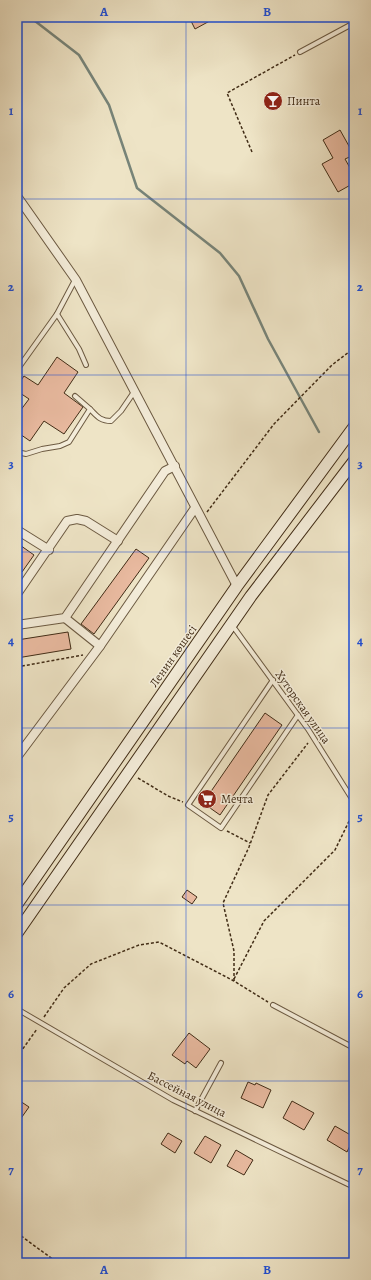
<svg xmlns="http://www.w3.org/2000/svg" width="371" height="1280" font-family="Alegreya,serif">
<style>
.lines{fill:none;stroke-linecap:round;stroke-linejoin:round}
.stream{stroke:#778479;stroke-width:2.5}
.building{fill:#e9baa0;stroke:#412c16}
.lane-casing{stroke:#6c5a42;stroke-width:6}
.street-casing{stroke:#6c5a42;stroke-width:10}
.secondary-casing{stroke:#412c16;stroke-width:13}
.path{stroke:#412c16;stroke-width:1.5;stroke-dasharray:3 2;stroke-linecap:butt}
.lane{stroke:#f4edda;stroke-width:4}
.street{stroke:#f4edda;stroke-width:8}
.secondary{stroke:#f4edda;stroke-width:11}
.grid{fill:none;stroke:#1d4ed8;stroke-width:1;stroke-opacity:0.55}
.labels{text-anchor:middle;stroke-width:3;stroke-linejoin:round;paint-order:stroke}
.poi-label{font-size:12px;fill:#412c16;stroke:#f4edda;text-anchor:start}
.street-label{font-size:12px;fill:#412c16;stroke:#f4edda}
.neatline{fill:none;stroke:#1d4ed8;stroke-width:1.5}
.grid-label{font-size:13px;text-anchor:middle;font-weight:bold;fill:#1d4ed8}
</style>
<rect width="100%" height="100%" fill="#eee4c6"/>
<filter id="stains"><feTurbulence type="fractalNoise" baseFrequency=".005" numOctaves="4"/><feColorMatrix values="0 0 0 0 .2 0 0 0 0 .09 0 0 0 0 .02 0 0 0 .5 -.17"/></filter>
<radialGradient id="worn" r=".72"><stop offset=".6" stop-color="#630" stop-opacity="0"/><stop offset="1" stop-color="#630" stop-opacity=".3"/></radialGradient>
<g class="lines">
<!-- stream -->
<polyline class="stream" points="24,17 35,21 79,55 109,105 137,188 220,253 239,276 268,339 319,432"/>
</g>
<!-- building -->
<g class="building">
<polygon points="189,17 217,17 195,29"/>
<polygon points="340,130 354,155 345,159 354,175 354,183 338,192 322,164 333,158 323,140"/>
<polygon points="57,357 78,372 64,393 83,407 64,434 44,421 30,441 17,432 17,415 29,399 17,391 17,386 24,376 38,385"/>
<polygon points="17,543 34,555 22,572 17,568"/>
<polygon points="136,549 149,558 94,634 81,624"/>
<polygon points="68,632 71,649 17,658 17,640"/>
<polygon points="265,713 282,725 220,815 203,803"/>
<polygon points="187,890 197,897 192,904 182,897"/>
<polygon points="189,1033 210,1049 196,1068 187,1061 185,1064 172,1055"/>
<polygon points="248,1082 255,1085 256,1083 271,1090 263,1108 241,1098"/>
<polygon points="17,1099 29,1107 17,1124"/>
<polygon points="292,1101 314,1113 304,1130 283,1118"/>
<polygon points="335,1126 354,1137 347,1152 327,1140"/>
<polygon points="168,1133 182,1141 175,1153 161,1144"/>
<polygon points="205,1136 221,1145 211,1163 194,1153"/>
<polygon points="236,1150 253,1160 244,1175 227,1166"/>
</g>
<g class="lines">
<!-- lane casing -->
<g class="lane-casing">
<g id="lane">
<polyline points="300,52 354,23"/>
<polyline points="57,314 79,349 86,365"/>
<polyline points="17,370 57,314 75,280"/>
<polyline points="75,396 90,409"/>
<path d="M17 452 26 454 42 449 60 446 69 442 90 409C97 416 100 421 111 421L121 411 134 392"/>
<polyline points="232,625 308,729 354,802"/>
<polyline points="273,680 188,805 221,828 298,715"/>
<polyline points="273,1005 354,1048"/>
<polyline points="17,1009 173,1100 354,1187"/>
<polyline points="195,1111 221,1063"/>
</g>
</g>
<!-- street casing -->
<g class="street-casing">
<g id="street">
<polyline points="17,196 76,280 237,586"/>
<polyline points="17,530 49,550"/>
<polyline points="17,594 67,521 77,519 86,521 118,541"/>
<polyline points="65,618 100,646"/>
<polyline points="17,625 65,618 165,471 175,466"/>
<polyline points="17,757 100,646 195,508"/>
</g>
</g>
<!-- secondary casing -->
<g class="secondary-casing">
<g id="secondary">
<polyline points="17,904 237,586 354,427"/>
<polyline points="17,933 251,596 354,461"/>
</g>
</g>
<!-- path -->
<g class="path">
<polyline points="252,152 227,93 295,55"/>
<polyline points="207,512 274,424 332,365 354,348"/>
<polyline points="17,667 83,655"/>
<polyline points="138,778 168,796 183,802"/>
<polyline points="227,831 250,843"/>
<polyline points="234,979 264,921 335,850 354,811"/>
<polyline points="234,981 234,951 223,903 249,847 268,795 308,743"/>
<polyline points="44,1017 64,988 91,964 139,945 159,942 234,981 268,1002"/>
<polyline points="17,1057 37,1029"/>
<polyline points="17,1233 58,1263"/>
</g>
<!-- lane -->
<use href="#lane" class="lane"/>
<!-- street -->
<use href="#street" class="street"/>
<!-- secondary -->
<use href="#secondary" class="secondary"/>
</g>
<!-- grid -->
<path class="grid" d="M186 17V1263M17 199H354M17 375H354M17 552H354M17 728H354M17 905H354M17 1081H354"/>
<!-- icons -->
<defs>
<g id="bar-disc" transform="scale(1)"><circle r="9.5" fill="#8f2418" stroke="#f4edda"/><path d="M-6-5H6L.8 .8V4.5H3.5V6h-7V4.5H-.8V.8Z" fill="#fff"/></g>
<g id="supermarket-disc" transform="scale(1)"><circle r="9.5" fill="#8f2418" stroke="#f4edda"/><path d="M-6-5.5h2.5l.6 2H6L4.5 2H-2.5L-4.4-4H-6ZM-1.5 3.2a1.3 1.3 0 1 0 .1 0ZM3 3.2a1.3 1.3 0 1 0 .1 0Z" fill="#fff"/></g>
</defs>
<g fill-rule="evenodd">
<use href="#bar-disc" x="273" y="101"/>
<use href="#supermarket-disc" x="207" y="799"/>
</g>
<g class="labels">
<!-- poi labels -->
<g class="poi-label">
<text x="287" y="105">Пинта</text>
<text x="221" y="803">Мечта</text>
</g>
<!-- street labels -->
<g class="street-label">
<text transform="translate(173 656) rotate(-55)" y="4">Ленин көшесі</text>
<text transform="translate(303 707) rotate(55)" y="4">Хуторская улица</text>
<text transform="translate(187 1094) rotate(27)" y="4">Бассейная улица</text>
</g>
</g>
<!-- margin -->
<rect width="371" height="1280" fill="none" stroke="#eee4c6" stroke-width="44"/>
<rect x="22" y="22" width="327" height="1236" class="neatline"/>
<g class="grid-label">
<text x="104" y="16">A</text>
<text x="267" y="16">B</text>
<text x="11" y="115">1</text>
<text x="360" y="115">1</text>
<text x="11" y="291">2</text>
<text x="360" y="291">2</text>
<text x="11" y="468">3</text>
<text x="360" y="468">3</text>
<text x="11" y="645">4</text>
<text x="360" y="645">4</text>
<text x="11" y="821">5</text>
<text x="360" y="821">5</text>
<text x="11" y="998">6</text>
<text x="360" y="998">6</text>
<text x="11" y="1174">7</text>
<text x="360" y="1174">7</text>
<text x="104" y="1274">A</text>
<text x="267" y="1274">B</text>
</g>
<rect width="100%" height="100%" filter="url(#stains)"/>
<rect width="100%" height="100%" fill="url(#worn)"/>
</svg>
